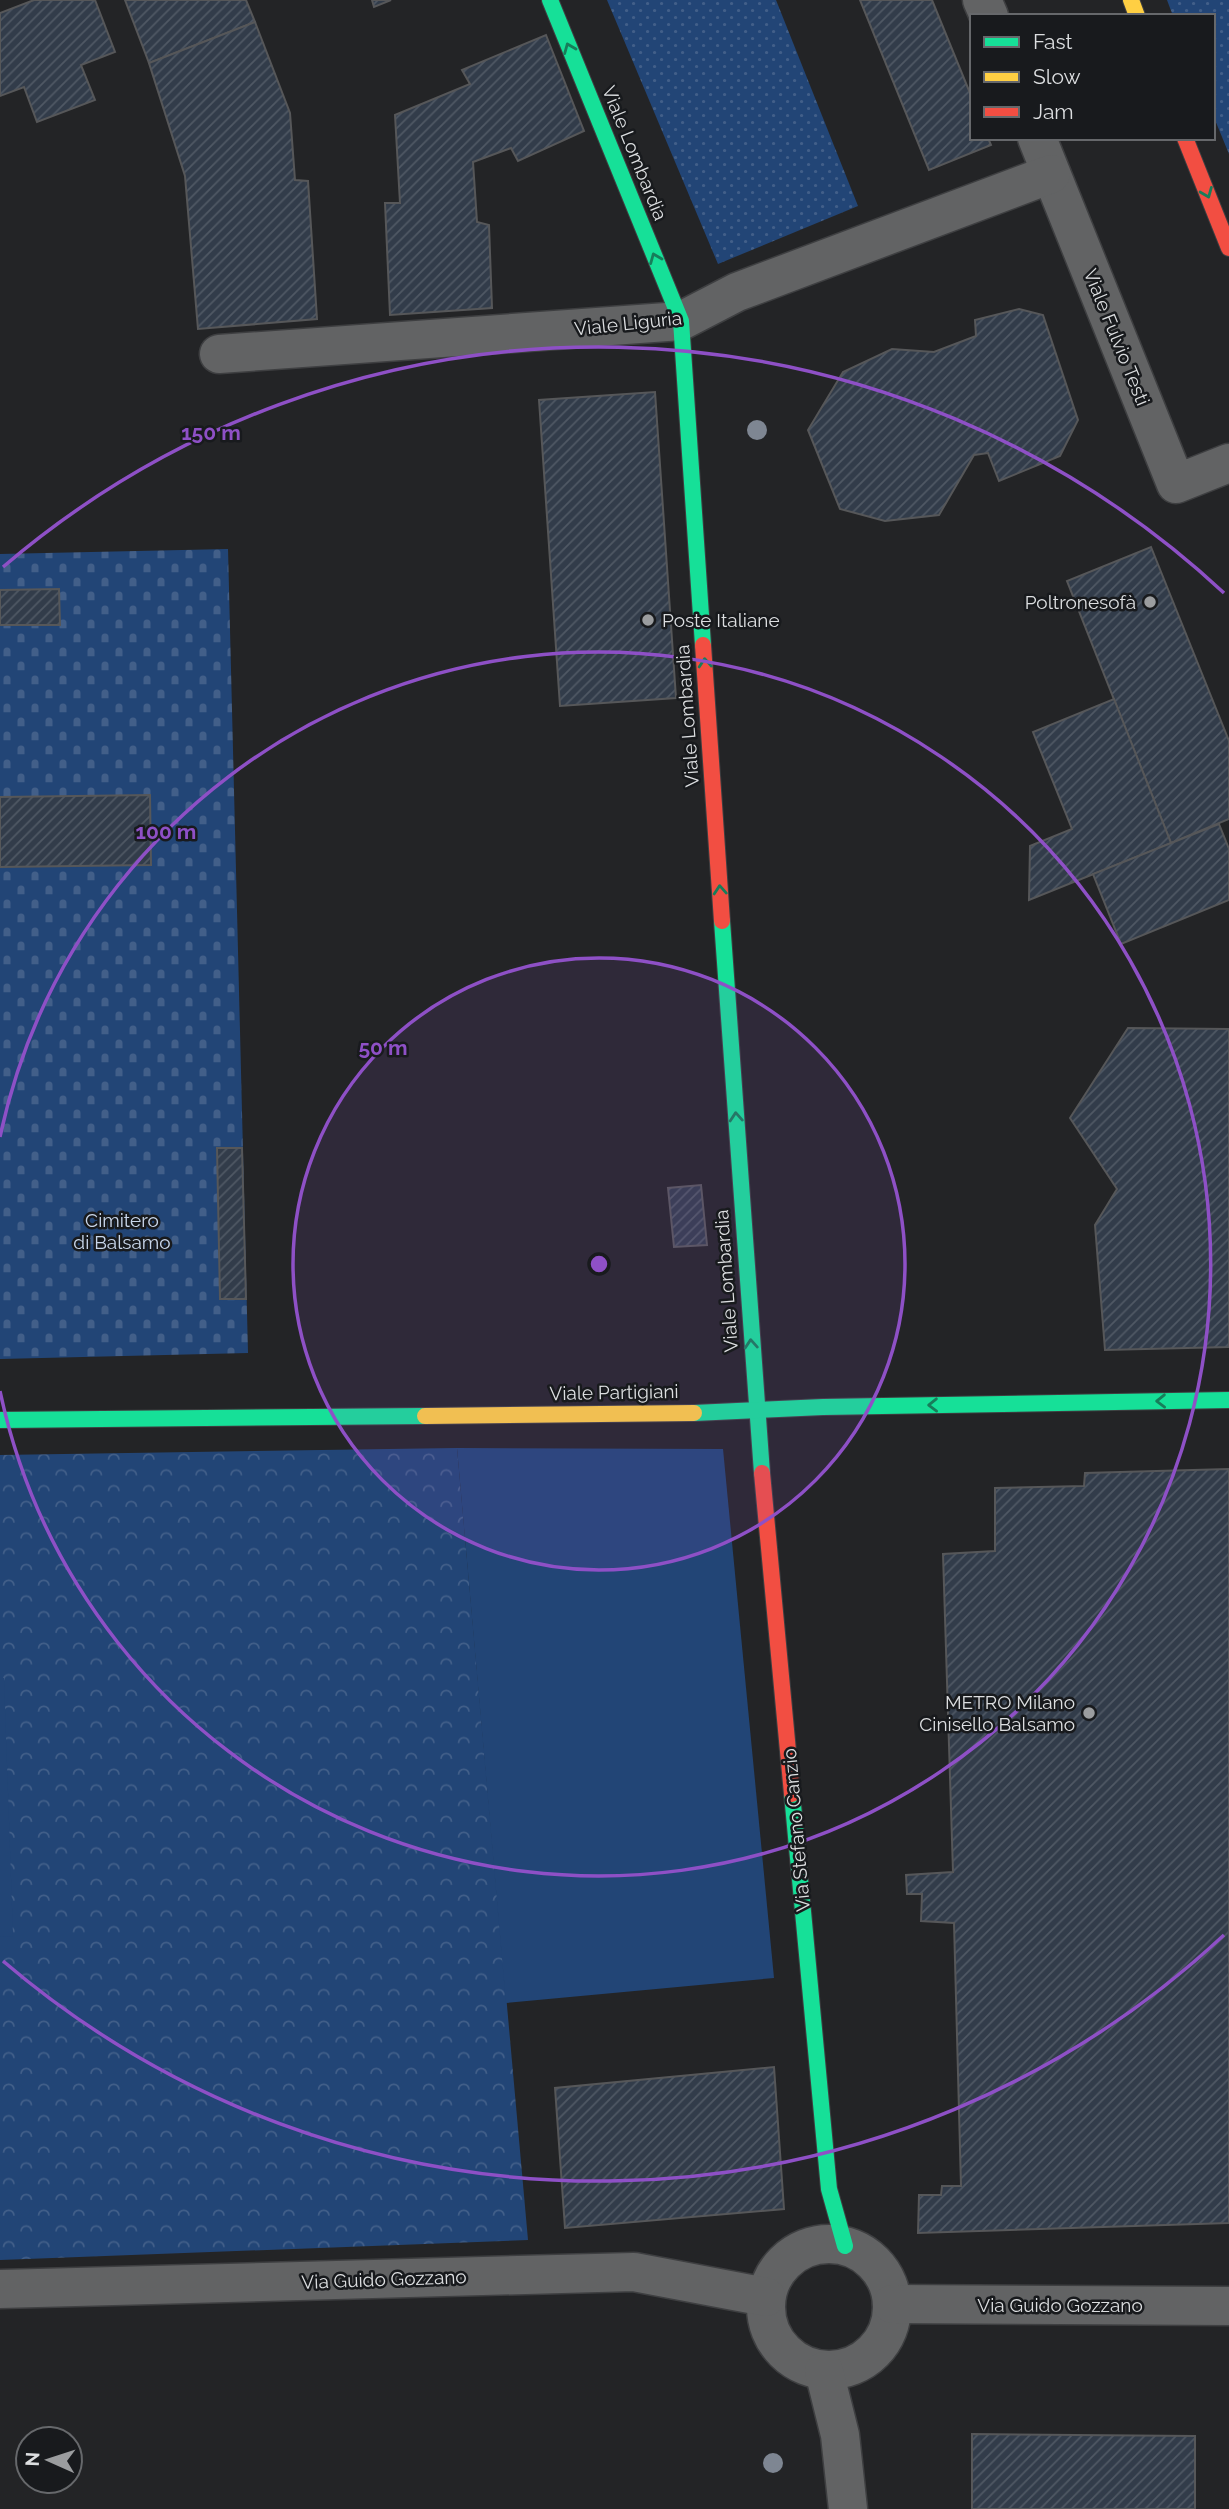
<svg xmlns="http://www.w3.org/2000/svg" width="1229" height="2509" font-family="Raleway,sans-serif">
<style>
.grass{fill:url(#grass-dots)}
.cemetery{fill:url(#cemetery-stones)}
.park{fill:url(#park-crowns)}
.pitch{fill:#224576}
.building{fill:url(#building-hatch);stroke:#565759;stroke-width:2}
.lines{fill:none;stroke-linecap:round;stroke-linejoin:round}
.street-casing{stroke:#3e3f41;stroke-width:41}
.fast-casing{stroke:#3e3f41;stroke-width:18}
.slow-casing{stroke:#3e3f41;stroke-width:18}
.jam-casing{stroke:#3e3f41;stroke-width:18}
.street{stroke:#626364;stroke-width:38}
.fast{stroke:#16e098;stroke-width:16}
.slow{stroke:#ffcf43;stroke-width:16}
.jam{stroke:#f24e42;stroke-width:16}
.tree{fill:#7e8692}
.oneway{stroke:#177d5a}
.ring{fill:none;stroke:#8e50c6;stroke-width:3.5}
.poi-dot{fill:#9b9d9f;stroke:#181a1d;stroke-width:2.5}
.labels{text-anchor:middle;stroke-width:5;stroke-linejoin:round;paint-order:stroke}
.street-label{font-size:19px;fill:#dcdee0;stroke:#181a1d}
.poi-label{font-size:19px;fill:#dcdee0;stroke:#181a1d;text-anchor:end}
.park-label{font-size:19px;fill:#c9d7eb;stroke:#181a1d}
.centre{fill:#8e50c6;stroke:#181a1d;stroke-width:3.5}
.ring-label{font-size:21px;text-anchor:middle;font-weight:bold;fill:#8e50c6;stroke:#181a1d;stroke-width:5;stroke-linejoin:round;paint-order:stroke}
</style>
<defs>
<pattern id="grass-dots" width="8" height="8" patternUnits="userSpaceOnUse" patternTransform="scale(1.75)"><rect width="8" height="8" fill="#224576"/><path d="M2 2h.1M6 6h.1" fill="none" stroke="#425f89" stroke-width="1.8" stroke-linecap="round"/></pattern>
<pattern id="cemetery-stones" width="16" height="16" patternUnits="userSpaceOnUse" patternTransform="scale(1.75)"><rect width="16" height="16" fill="#224576"/><path d="M2 7V4a2 2 0 0 1 4 0v3zM10 15v-3a2 2 0 0 1 4 0v3z" fill="#425f89"/></pattern>
<pattern id="park-crowns" width="20" height="18" patternUnits="userSpaceOnUse" patternTransform="scale(1.75)"><rect width="20" height="18" fill="#224576"/><path d="M2 6a3 3 0 1 1 6 0M12 15a3 3 0 1 1 6 0" fill="none" stroke="#425f89"/></pattern>
<pattern id="building-hatch" width="6" height="6" patternUnits="userSpaceOnUse" patternTransform="scale(1.75)"><rect width="6" height="6" fill="#323c4a"/><path d="M-1 1l2-2M0 6l6-6M5 7l2-2" fill="none" stroke="#4f5864"/></pattern>
</defs>
<rect width="100%" height="100%" fill="#232426"/>
<!-- grass -->
<g class="grass">
<polygon points="607,0 776,0 858,206 718,264"/>
<polygon points="1167,0 1229,0 1229,154 1213,115 1213,16 1173,16"/>
</g>
<!-- cemetery -->
<polygon class="cemetery" points="228,549 248,1353 0,1359 0,554"/>
<!-- park -->
<polygon class="park" points="457,1448 528,2240 0,2260 0,1455"/>
<!-- pitch -->
<g class="pitch">
<polygon points="457,1448 723,1449 774,1978 506,2003"/>
<polygon points="0,1678 4,1678 13,1936 0,1937"/>
</g>
<!-- building -->
<g class="building">
<polygon points="34,0 95,0 115,52 81,65 95,100 37,122 24,87 0,96 0,13"/>
<polygon points="125,0 246,0 255,22 149,63"/>
<polygon points="372,0 391,0 374,7"/>
<polygon points="860,0 932,0 972,98 972,138 988,138 991,145 929,170"/>
<polygon points="255,22 290,113 295,180 308,181 317,319 198,329 185,176 149,63"/>
<polygon points="546,35 584,131 518,161 511,148 473,162 477,222 489,225 492,308 390,315 385,203 400,203 395,115 470,84 462,70"/>
<polygon points="1019,309 1043,315 1078,420 1060,456 999,481 988,453 974,455 939,515 885,521 840,509 808,430 843,372 892,349 934,352 976,336 975,320"/>
<polygon points="655,392 676,698 560,706 539,400"/>
<polygon points="1151,547 1229,741 1229,819 1171,843 1067,581"/>
<polygon points="59,589 60,625 0,625 0,590"/>
<polygon points="1114,699 1171,843 1029,900 1030,846 1072,829 1033,732"/>
<polygon points="150,795 151,865 0,867 0,797"/>
<polygon points="1219,824 1229,849 1229,900 1121,944 1093,874"/>
<polygon points="1128,1028 1229,1029 1229,1347 1105,1350 1095,1225 1117,1189 1070,1118"/>
<polygon points="217,1148 242,1148 246,1299 220,1299"/>
<polygon points="701,1185 707,1245 674,1247 668,1188"/>
<polygon points="1229,1469 1229,2223 918,2233 919,2195 941,2195 942,2186 961,2186 954,1923 921,1921 922,1894 907,1894 906,1875 953,1872 943,1554 995,1551 995,1488 1084,1486 1085,1473"/>
<polygon points="774,2067 784,2209 565,2228 555,2088"/>
<polygon points="972,2434 1195,2436 1195,2509 972,2509"/>
</g>
<g class="lines">
<!-- street casing -->
<g class="street-casing">
<g id="street">
<polyline points="982,0 989,16"/>
<polyline points="1037,138 1176,484 1229,463"/>
<polyline points="219,354 681,321 737,292 1051,174"/>
<circle cx="829" cy="2307" r="63"/>
<polyline points="0,2289 634,2272 766,2297"/>
<polyline points="892,2304 1229,2306"/>
<polyline points="824,2371 840,2435 848,2509"/>
</g>
</g>
<!-- fast casing -->
<g class="fast-casing">
<g id="fast">
<polyline points="550,0 681,321 703,645"/>
<polyline points="722,921 762,1473"/>
<polyline points="694,1413 823,1407 1229,1400"/>
<polyline points="0,1420 425,1416"/>
<polyline points="792,1794 829,2189 845,2246"/>
</g>
</g>
<!-- slow casing -->
<g class="slow-casing">
<g id="slow">
<polyline points="1131,0 1137,16"/>
<polyline points="425,1416 694,1413"/>
</g>
</g>
<!-- jam casing -->
<g class="jam-casing">
<g id="jam">
<polyline points="1185,138 1229,248"/>
<polyline points="703,645 722,921"/>
<polyline points="762,1473 792,1794"/>
</g>
</g>
<!-- street -->
<use href="#street" class="street"/>
<!-- fast -->
<use href="#fast" class="fast"/>
<!-- slow -->
<use href="#slow" class="slow"/>
<!-- jam -->
<use href="#jam" class="jam"/>
</g>
<!-- trees -->
<g class="tree">
<circle cx="757" cy="430" r="10"/>
<circle cx="773" cy="2463" r="10"/>
</g>
<!-- one-way arrows -->
<defs><path id="oneway-chevron" d="M-2-3.5L2.5 0L-2 3.5" fill="none" stroke-width="1.6" stroke-linecap="round" stroke-linejoin="round" transform="scale(1.75)"/></defs>
<g class="oneway">
<use href="#oneway-chevron" transform="translate(569 48) rotate(-112)"/>
<use href="#oneway-chevron" transform="translate(1207 193) rotate(68)"/>
<use href="#oneway-chevron" transform="translate(655 258) rotate(-112)"/>
<use href="#oneway-chevron" transform="translate(705 663) rotate(-94)"/>
<use href="#oneway-chevron" transform="translate(720 890) rotate(-94)"/>
<use href="#oneway-chevron" transform="translate(736 1117) rotate(-94)"/>
<use href="#oneway-chevron" transform="translate(751 1344) rotate(-94)"/>
<use href="#oneway-chevron" transform="translate(1161 1401) rotate(179)"/>
<use href="#oneway-chevron" transform="translate(933 1405) rotate(179)"/>
</g>
<!-- distance rings -->
<circle cx="599" cy="1264" r="306" fill="#8e50c6" fill-opacity=".12"/>
<g class="ring">
<circle cx="599" cy="1264" r="306"/>
<path d="M0 1137A612 612 0 1 1 0 1391"/>
<path d="M1224 1935A917 917 0 0 1 3 1961M3 567A917 917 0 0 1 1224 593"/>
</g>
<!-- markers -->
<g class="poi-dot">
<circle cx="1150" cy="602" r="7"/>
<circle cx="648" cy="620" r="7"/>
<circle cx="1089" cy="1713" r="7"/>
</g>
<g class="labels">
<!-- street labels -->
<g class="street-label">
<text transform="translate(635 153) rotate(68)" y="7">Viale Lombardia</text>
<text transform="translate(628 323) rotate(-6)" y="7">Viale Liguria</text>
<text transform="translate(1117 337) rotate(68)" y="7">Viale Fulvio Testi</text>
<text transform="translate(687 716) rotate(-94)" y="7">Viale Lombardia</text>
<text transform="translate(726 1281) rotate(-94)" y="7">Viale Lombardia</text>
<text transform="translate(614 1392) rotate(-1)" y="7">Viale Partigiani</text>
<text transform="translate(796 1830) rotate(-95)" y="7">Via Stefano Canzio</text>
<text transform="translate(384 2279) rotate(-2)" y="7">Via Guido Gozzano</text>
<text x="1060" y="2312">Via Guido Gozzano</text>
</g>
<!-- poi labels -->
<g class="poi-label">
<text x="1136" y="609">Poltronesofà</text>
<text x="662" y="627" text-anchor="start">Poste Italiane</text>
<text x="1075" y="1709">METRO Milano<tspan x="1075" dy="22">Cinisello Balsamo</tspan></text>
</g>
<!-- park labels -->
<g class="park-label">
<text x="122" y="1227">Cimitero<tspan x="122" dy="22">di Balsamo</tspan></text>
</g>
</g>
<circle cx="599" cy="1264" r="10" class="centre"/>
<g class="ring-label">
<text x="211" y="440">150 m</text>
<text x="166" y="839">100 m</text>
<text x="383" y="1055">50 m</text>
</g>
<!-- legend -->
<rect x="970" y="14" width="245" height="126" fill="#181a1d" stroke="#66686b" stroke-width="2"/>
<rect x="984" y="37" width="35" height="10" fill="#16e098" stroke="#66686b" stroke-width="2"/>
<text x="1033" y="49" font-size="21" fill="#dcdee0">Fast</text>
<rect x="984" y="72" width="35" height="10" fill="#ffcf43" stroke="#66686b" stroke-width="2"/>
<text x="1033" y="84" font-size="21" fill="#dcdee0">Slow</text>
<rect x="984" y="107" width="35" height="10" fill="#f24e42" stroke="#66686b" stroke-width="2"/>
<text x="1033" y="119" font-size="21" fill="#dcdee0">Jam</text>
<!-- north arrow -->
<g transform="translate(49 2460) rotate(273)"><circle r="33" fill="#181a1d" stroke="#66686b" stroke-width="2"/>
<path d="M0-5L12 26L0 18L-12 26Z" fill="#9b9d9f"/>
<text y="-10" font-size="19" font-weight="bold" text-anchor="middle" fill="#dcdee0">N</text>
</g>
</svg>
